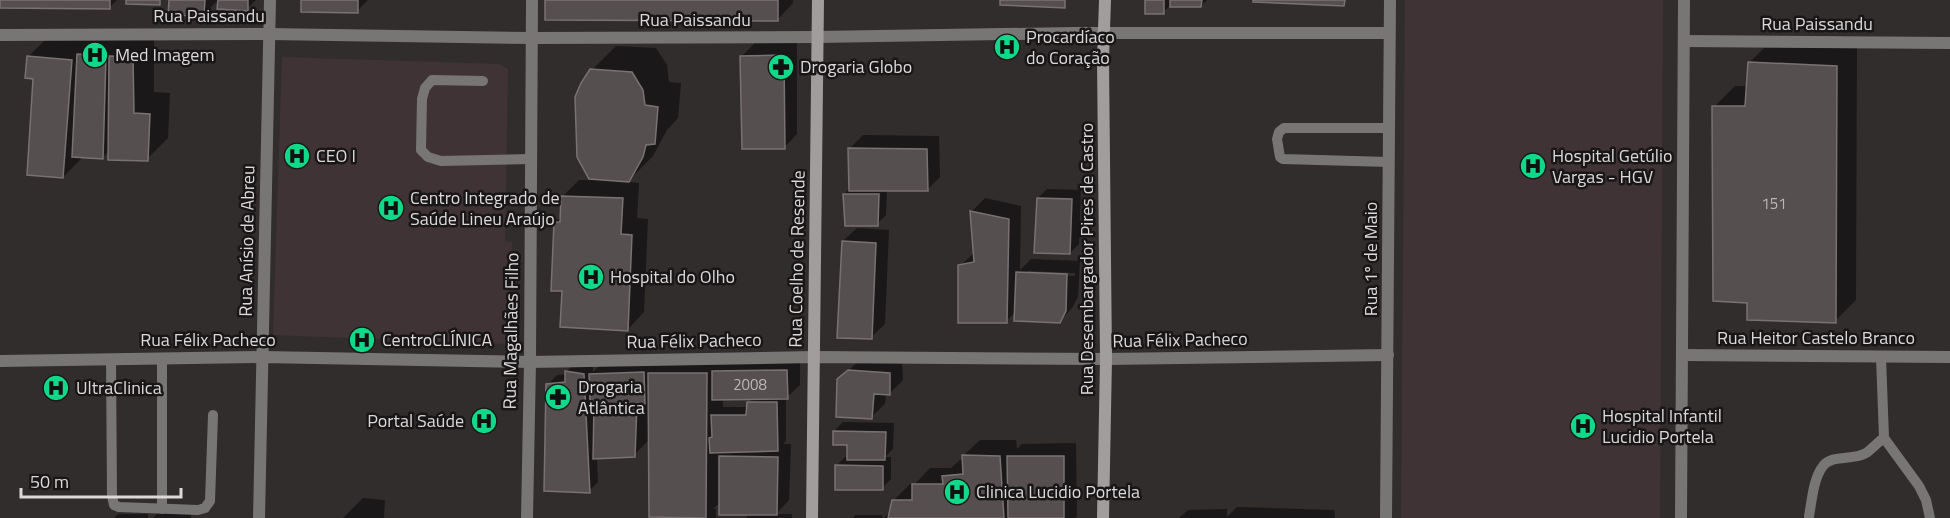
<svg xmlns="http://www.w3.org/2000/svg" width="1950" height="518" font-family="'Titillium Web',sans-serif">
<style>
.built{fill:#403335}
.shadow{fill:#0007;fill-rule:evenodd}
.building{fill:#554f50;stroke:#797273;stroke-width:1.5}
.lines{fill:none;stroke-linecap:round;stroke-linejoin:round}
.service{stroke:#787575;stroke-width:10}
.minor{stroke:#787575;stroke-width:12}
.tertiary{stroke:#787575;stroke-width:12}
.secondary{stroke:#a19d9d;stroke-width:12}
.labels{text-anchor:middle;stroke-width:5;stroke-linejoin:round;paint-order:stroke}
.number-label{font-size:15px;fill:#bbb6b8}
.street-label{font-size:18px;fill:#ddd9da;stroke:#181616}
.poi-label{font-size:18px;fill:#ddd9da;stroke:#181616;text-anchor:start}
</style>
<rect width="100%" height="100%" fill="#322d2d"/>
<!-- built -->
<g class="built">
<polygon points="1405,0 1663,0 1660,518 1401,518"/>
<polygon points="282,57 499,64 508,69 505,241 512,242 508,344 273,335"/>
</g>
<!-- shadow -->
<g class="shadow">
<polygon points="0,0 117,0 110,7 0,7"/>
<polygon points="170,0 218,0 204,14"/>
<polygon points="219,0 256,0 247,9"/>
<polygon points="302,0 368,0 357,11"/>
<polygon points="546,0 793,0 793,3 777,20"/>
<polygon points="1146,0 1207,0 1201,6 1171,5 1163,12"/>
<polygon points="50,35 126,35 126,41 132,36 154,36 154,92 170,93 168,138 147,159 110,150 103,157 84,156 63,177 29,56"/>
<polygon points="1771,41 1857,46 1856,300 1835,321 1748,302 1714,107 1735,86 1748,86 1750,62"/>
<polygon points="755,43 797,43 797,134 784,148 742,56"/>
<polygon points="616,46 656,48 667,65 669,82 681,83 678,118 667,130 653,156 627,182 639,183 637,218 648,219 644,312 628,329 563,290 555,222 562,216 563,196 579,180 591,180 579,157 592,70"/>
<polygon points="863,135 939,136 940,177 927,190 887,190 886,215 877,224 844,194 850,188 850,148"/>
<polygon points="1047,189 1081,190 1079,244 1070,253 1038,198"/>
<path d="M985 198 1021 206 1020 270 1031 259 1080 261 1078 297 1072 308 1059 322 1016 312 1006 321 960 266 975 252 972 211ZM1028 271 1075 273V276L1028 274Z"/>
<polygon points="857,228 889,230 885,324 871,337 843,241"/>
<path d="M666 357 800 358V385L786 398V441L783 444H791L789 500 776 514H792V518H746L750 513 721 502 713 509H716V518H666L667 516 650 439 634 455 597 458 598 482 589 491 548 384 557 375 566 374V372L575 363 593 365V372L604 361 657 360V367ZM753 398 748 403V407H723V399Z"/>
<polygon points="863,357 902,360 903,380 889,394 886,393 885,404 871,417 839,379"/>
<polygon points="843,422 894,423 893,449 885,457 891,457 891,479 882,488 836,466 845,457 849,457 849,444 834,431"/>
<polygon points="980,440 1016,440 1017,449 1022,444 1076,443 1077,516 1075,518 884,518 892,510 894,500 910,484 915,484 930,468 951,468 960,460 964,459 963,456"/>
<polygon points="363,498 385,500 384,518 343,518"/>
<polygon points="1237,507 1334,510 1335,518 1179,518 1188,510 1227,509 1227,517"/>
<polygon points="191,510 191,518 153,518 160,511"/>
<polygon points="118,514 148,514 148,518 114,518"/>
<polygon points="855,515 882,515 882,518 853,518"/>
</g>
<!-- building -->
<g class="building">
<polygon points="0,0 110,0 110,9 0,8"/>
<polygon points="126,0 160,0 160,5 126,4"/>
<polygon points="169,0 205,0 204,16 168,15"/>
<polygon points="218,0 248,0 248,11 217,9"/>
<polygon points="301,0 358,0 358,13 301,12"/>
<polygon points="545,0 778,0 778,21 545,20"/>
<polygon points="1000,0 1065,0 1065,8 1000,5"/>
<rect x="1145" y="0" width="19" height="14"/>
<polygon points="1170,0 1202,0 1201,7 1170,7"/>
<polygon points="1253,0 1345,0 1344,6 1253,2"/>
<polygon points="77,54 106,56 103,159 72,157"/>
<polygon points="784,55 785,149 742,149 740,56"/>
<polygon points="27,56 72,60 63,178 27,175 33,79 25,78"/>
<polygon points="109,56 133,57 134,113 150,114 148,161 108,160"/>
<polygon points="1748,62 1837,66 1836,323 1747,320 1747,303 1713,301 1712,106 1745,106"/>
<polygon points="590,69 632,72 643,90 645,105 658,107 655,144 646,145 643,157 629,182 589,179 577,157 575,97 581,83"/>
<polygon points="848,148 927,149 928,191 849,191"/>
<polygon points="843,194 879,194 878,226 845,226"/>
<polygon points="561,196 623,198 621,234 632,235 628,331 560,327 562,291 551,291 554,222 560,222"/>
<polygon points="1037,198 1072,199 1070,254 1034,253"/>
<polygon points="970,211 1009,219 1007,323 958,323 958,265 974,262"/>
<polygon points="842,241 876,243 872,339 837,338"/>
<polygon points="1016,272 1067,274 1066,311 1060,323 1014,321"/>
<polygon points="787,370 788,399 712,400 712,371"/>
<polygon points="848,370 890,373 890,395 874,394 872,419 836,417 837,379"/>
<polygon points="565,371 584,374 590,493 544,491 546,384 565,382"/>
<polygon points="644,372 645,404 637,403 635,457 593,459 594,403 590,402 589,374"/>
<polygon points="648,373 707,373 706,518 649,517"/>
<polygon points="747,402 777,402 778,451 710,453 709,438 712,437 711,415 746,415"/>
<polygon points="833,431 886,432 885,460 847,460 847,445 833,445"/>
<polygon points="962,455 1000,456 1004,518 888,518 892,500 912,500 912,484 943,484 942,476 963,474"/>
<polygon points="719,456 778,457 777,515 719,515"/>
<polygon points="1007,456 1064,456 1064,518 1008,518"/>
<polygon points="835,465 883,466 883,490 835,490"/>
</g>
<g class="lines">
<!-- service -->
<g class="service">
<polyline points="483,81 432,80 425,88 422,99 421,150 428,157 441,161 530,159"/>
<polyline points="1389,162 1283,159 1280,157 1277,139 1279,132 1284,128 1389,128"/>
<polyline points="1881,357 1884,438 1919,486 1926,500 1930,518"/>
<polyline points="162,358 162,509"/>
<polyline points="111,359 112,496 114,505 119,507 198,510 205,508 210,501 213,415"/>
<path d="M1809 516C1812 501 1813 479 1823 466 1832 454 1853 461 1866 453 1872 449 1878 442 1884 438"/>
</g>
<!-- minor -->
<g class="minor">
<polyline points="0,35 269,34 531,38 817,37 1074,33 1389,33"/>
<polyline points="1684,41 1950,43"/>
<polyline points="1682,355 1950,357"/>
<polyline points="0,361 263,357 530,362 814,357 1106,359 1388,355"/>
<polyline points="259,518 270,0"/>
<polyline points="527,518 530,362 532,0"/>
<polyline points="1386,518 1390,0"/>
</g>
<!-- tertiary -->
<polyline class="tertiary" points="1681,518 1684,0"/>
<!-- secondary -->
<g class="secondary">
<polyline points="812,518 818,0"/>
<polyline points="1103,518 1106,359 1103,59 1105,0"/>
</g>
</g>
<!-- icons -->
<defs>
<g id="hospital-disc" transform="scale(1.35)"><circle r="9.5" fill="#10d98a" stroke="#181616"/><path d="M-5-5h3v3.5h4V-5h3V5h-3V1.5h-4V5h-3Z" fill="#111"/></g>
<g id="pharmacy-disc" transform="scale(1.35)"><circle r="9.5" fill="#10d98a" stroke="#181616"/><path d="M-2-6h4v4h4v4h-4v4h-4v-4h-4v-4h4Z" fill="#111"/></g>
</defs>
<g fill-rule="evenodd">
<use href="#hospital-disc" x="1007" y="47"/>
<use href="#hospital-disc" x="95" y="55"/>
<use href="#pharmacy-disc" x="781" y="67"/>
<use href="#hospital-disc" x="297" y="156"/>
<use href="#hospital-disc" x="1533" y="166"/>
<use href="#hospital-disc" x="391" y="208"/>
<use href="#hospital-disc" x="591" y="277"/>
<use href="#hospital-disc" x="362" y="340"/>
<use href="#hospital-disc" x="56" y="388"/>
<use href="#pharmacy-disc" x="558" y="397"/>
<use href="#hospital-disc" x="484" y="421"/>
<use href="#hospital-disc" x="1583" y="426"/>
<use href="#hospital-disc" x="957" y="492"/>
</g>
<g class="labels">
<!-- number labels -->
<g class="number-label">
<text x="1774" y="209">151</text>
<text x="750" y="390">2008</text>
</g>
<!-- street labels -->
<g class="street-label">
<text x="209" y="22">Rua Paissandu</text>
<text x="695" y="26">Rua Paissandu</text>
<text x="1817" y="30">Rua Paissandu</text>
<text transform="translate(247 241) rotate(-89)" y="6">Rua Anísio de Abreu</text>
<text transform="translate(797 259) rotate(-89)" y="6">Rua Coelho de Resende</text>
<text transform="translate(1087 259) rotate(-90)" y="6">Rua Desembargador Pires de Castro</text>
<text transform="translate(1371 259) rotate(-90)" y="6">Rua 1º de Maio</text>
<text transform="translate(511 331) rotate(-89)" y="6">Rua Magalhães Filho</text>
<text x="1816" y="344">Rua Heitor Castelo Branco</text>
<text x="208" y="346">Rua Félix Pacheco</text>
<text transform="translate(1180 340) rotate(-1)" y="6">Rua Félix Pacheco</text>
<text transform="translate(694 341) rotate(-1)" y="6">Rua Félix Pacheco</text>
</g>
<!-- poi labels -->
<g class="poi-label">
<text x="1026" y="43">Procardíaco<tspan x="1026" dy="21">do Coração</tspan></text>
<text x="115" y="61">Med Imagem</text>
<text x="800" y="73">Drogaria Globo</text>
<text x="316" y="162">CEO I</text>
<text x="1552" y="162">Hospital Getúlio<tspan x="1552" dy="21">Vargas - HGV</tspan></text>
<text x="410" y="204">Centro Integrado de<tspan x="410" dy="21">Saúde Lineu Araújo</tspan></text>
<text x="610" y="283">Hospital do Olho</text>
<text x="382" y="346">CentroCLÍNICA</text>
<text x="578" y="393">Drogaria<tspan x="578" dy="21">Atlântica</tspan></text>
<text x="76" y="394">UltraClinica</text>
<text x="1602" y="422">Hospital Infantil<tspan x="1602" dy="21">Lucidio Portela</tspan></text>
<text x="464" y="427" text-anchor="end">Portal Saúde</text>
<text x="976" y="498">Clinica Lucidio Portela</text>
</g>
</g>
<!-- scale -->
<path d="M21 488v9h160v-9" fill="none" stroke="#ddd9da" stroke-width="3"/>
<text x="30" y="488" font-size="18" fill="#ddd9da" stroke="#181616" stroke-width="4.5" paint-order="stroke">50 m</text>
</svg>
